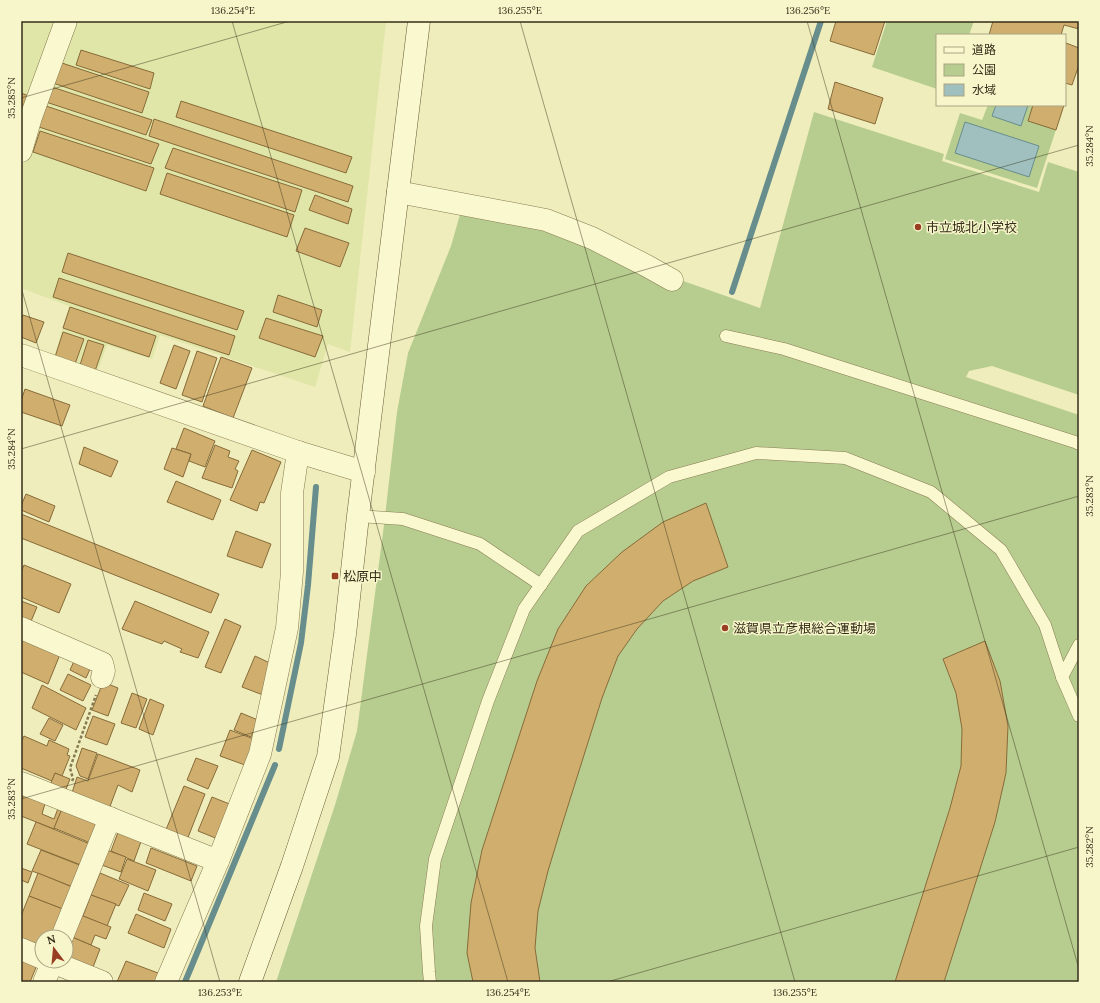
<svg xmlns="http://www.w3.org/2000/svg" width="1100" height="1003" font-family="Lora,'Noto Sans JP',serif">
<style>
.farmland{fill:#e0e5a8}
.green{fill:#b7cd8f}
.water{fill:#9fc0be;stroke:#678d8d}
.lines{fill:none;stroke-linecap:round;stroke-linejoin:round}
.stream{stroke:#678d8d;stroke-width:6}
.building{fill:#d0af6e;stroke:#876b39}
.lane-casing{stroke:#877b54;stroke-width:13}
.street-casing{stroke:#877b54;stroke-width:23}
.secondary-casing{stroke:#685c38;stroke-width:23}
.path{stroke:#877b54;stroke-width:2.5;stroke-dasharray:3 2;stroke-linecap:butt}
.lane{stroke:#faf8ce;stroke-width:12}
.street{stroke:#faf8ce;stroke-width:22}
.secondary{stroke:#faf8ce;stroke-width:22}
.ticks{fill:none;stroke:#352e1a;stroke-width:1;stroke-opacity:0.45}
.poi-dot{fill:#983e22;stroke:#f7f5ca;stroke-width:1.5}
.labels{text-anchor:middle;stroke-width:3;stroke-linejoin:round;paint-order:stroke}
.poi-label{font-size:13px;fill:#352e1a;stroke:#f7f5ca;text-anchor:start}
.neatline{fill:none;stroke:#352e1a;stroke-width:1.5}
.ticks-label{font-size:10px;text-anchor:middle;fill:#352e1a}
</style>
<rect width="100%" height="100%" fill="#efedbb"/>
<!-- farmland -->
<polygon class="farmland" points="21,21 386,21 350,352 328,344 315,387 160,335 152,359 107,345 97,373 54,358 69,306 21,288"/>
<!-- green -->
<g class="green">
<polygon points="887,21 974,21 969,35 937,35 937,89 872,67"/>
<polygon points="988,105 1064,105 1037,188 945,159 960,113 982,120"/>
<polygon points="814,112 944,154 942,161 1039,192 1048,162 1079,172 1079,395 992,366 969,371 966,377 1079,415 1079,982 276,982 335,805 357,731 384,525 397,412 408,353 451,246 461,211 471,205 615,257 760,308"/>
</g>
<!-- water -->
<g class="water">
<polygon points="996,105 1028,105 1021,126 992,116"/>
<polygon points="965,122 1039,146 1029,177 955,153"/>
</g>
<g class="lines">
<!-- stream -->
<g class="stream">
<polyline points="732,292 821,21"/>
<polyline points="279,749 301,643 308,585 316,487"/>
<polyline points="185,982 275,765"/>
</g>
</g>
<!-- building -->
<g class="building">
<polygon points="836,21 885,21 874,55 830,41"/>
<polygon points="993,21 1079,21 1079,29 1064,25 1061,35 989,35"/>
<polygon points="1066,43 1079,48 1079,65 1072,85 1065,83 1065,47"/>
<polygon points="81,50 154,73 150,89 76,65"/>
<polygon points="56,61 149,92 142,113 50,82"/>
<polygon points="835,82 883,98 875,124 828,109"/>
<polygon points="52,87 152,120 146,135 46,102"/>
<polygon points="21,93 29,96 21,117"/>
<polygon points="181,101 352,157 346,173 176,117"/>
<polygon points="43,105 159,144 151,164 36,126"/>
<polygon points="1033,105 1064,105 1056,130 1028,121"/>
<polygon points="154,119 353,186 348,202 149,136"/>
<polygon points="40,131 154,168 146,191 33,152"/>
<polygon points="173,148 302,190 295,212 165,168"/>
<polygon points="167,173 294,215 287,237 160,194"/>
<polygon points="315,195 352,209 348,224 309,210"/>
<polygon points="305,228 349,243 340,267 296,251"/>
<polygon points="68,253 244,311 237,330 62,272"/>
<polygon points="59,278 235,336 229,355 53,297"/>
<polygon points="278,295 322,310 317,327 273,312"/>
<polygon points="70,307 156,336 149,357 63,328"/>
<polygon points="23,315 44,322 36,343 21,337 21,320"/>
<polygon points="266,318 323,336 315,357 259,338"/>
<polygon points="63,332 84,339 75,364 55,357"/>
<polygon points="88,340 104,345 95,371 80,365"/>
<polygon points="174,345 190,351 176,389 160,383"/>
<polygon points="197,351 217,358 202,402 182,395"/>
<polygon points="221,357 252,368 233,418 203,406"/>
<polygon points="25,389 70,405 62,426 21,412 21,401"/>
<polygon points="184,428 215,441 205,467 189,461 191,454 176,449"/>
<polygon points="215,445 230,451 228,457 239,461 235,469 238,471 232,488 202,478"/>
<polygon points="84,447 118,461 111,477 79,464"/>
<polygon points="172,448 191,454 183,477 164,469"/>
<polygon points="252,450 281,462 264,503 260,502 257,511 230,500"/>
<polygon points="176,481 221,500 213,520 167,502"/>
<polygon points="26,494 55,506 49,522 21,510 21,506"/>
<polygon points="706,503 728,567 693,581 663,601 637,629 618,656 602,698 561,828 548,871 538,911 535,948 540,982 473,982 467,953 471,903 482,850 537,681 558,629 586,586 622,552 663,522"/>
<polygon points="21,514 219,594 211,613 21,538"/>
<polygon points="236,531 271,544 262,568 227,556"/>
<polygon points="24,565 71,584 59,613 21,597 21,572"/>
<polygon points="21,601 37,607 29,626 21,623"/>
<polygon points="135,601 209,632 198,658 180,652 182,649 164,641 162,644 122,629"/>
<polygon points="225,619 241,626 221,673 205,667"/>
<polygon points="21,637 61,652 48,684 21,672"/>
<polygon points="985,641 1000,681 1008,726 1006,773 995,822 944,982 895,982 950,808 961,766 962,729 956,693 943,659"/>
<polygon points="255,656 272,664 263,695 242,687"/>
<polygon points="75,659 91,667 86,678 70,670"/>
<polygon points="68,674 91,685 83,701 60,690"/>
<polygon points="103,682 118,688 108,716 92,710"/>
<polygon points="42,685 86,708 76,730 32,708"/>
<polygon points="132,693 147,699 136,728 121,723"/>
<polygon points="150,699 164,705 153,735 139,729"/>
<polygon points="241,713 258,720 251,737 234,730"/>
<polygon points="93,716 115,724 107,745 85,737"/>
<polygon points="49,718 63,725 55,741 40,734"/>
<polygon points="230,730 254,739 245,765 220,756"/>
<polygon points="24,736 47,746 49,740 69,749 67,755 70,756 62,776 55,773 52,781 21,768 21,742"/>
<polygon points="82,748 97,753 88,779 80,776 76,766"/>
<polygon points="98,754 140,770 132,792 118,785 109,809 71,796 77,777 88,781"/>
<polygon points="196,758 218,766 208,789 187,780"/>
<polygon points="55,773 70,779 63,797 48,790"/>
<polygon points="184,786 205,794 187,840 165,832"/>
<polygon points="25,791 46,800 42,814 54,819 60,803 64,804 54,829 21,816 21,802"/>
<polygon points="212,797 232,805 218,839 198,831"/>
<polygon points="64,804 102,820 93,844 54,828"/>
<polygon points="36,822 95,846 86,867 27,844"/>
<polygon points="120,827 143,836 134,861 111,851"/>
<polygon points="151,848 197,866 191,881 146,863"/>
<polygon points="104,849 126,857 121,872 99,864"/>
<polygon points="41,850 82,866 73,887 32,871"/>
<polygon points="127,859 156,870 148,891 119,879"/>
<polygon points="21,868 32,872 28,883 21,880"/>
<polygon points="38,873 77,889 68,911 29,896"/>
<polygon points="100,873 129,885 119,906 91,895"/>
<polygon points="144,893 172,904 165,921 138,910"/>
<polygon points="91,895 116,904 107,926 83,916"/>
<polygon points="29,896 68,911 52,937 42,937 42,949 21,941 21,916"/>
<polygon points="78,914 111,927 106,939 95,935 91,945 72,937"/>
<polygon points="136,914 171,929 164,948 128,933"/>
<polygon points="72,937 100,949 90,975 66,961 66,952"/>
<polygon points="21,953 39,960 30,982 21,982"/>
<polygon points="126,961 158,973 155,982 117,982"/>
</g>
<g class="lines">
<!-- lane casing -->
<g class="lane-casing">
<g id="lane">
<polyline points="726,336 784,349 1075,442 1079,444"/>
<polyline points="358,516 403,519 480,544 541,585"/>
<polyline points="1062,677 1079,645"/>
<polyline points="430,982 429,972 426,926 435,859 488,701 524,609 578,531 669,477 756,453 845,458 931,492 1001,550 1045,625 1062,677 1079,716"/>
</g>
</g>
<!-- street casing -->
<g class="street-casing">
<g id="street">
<polyline points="21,151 31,117 66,21"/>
<polyline points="398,192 546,220 592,238 647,266 672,280"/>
<polyline points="21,355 298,452 364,472"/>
<polyline points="21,628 102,663 104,671 102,677"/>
<polyline points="21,783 218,861"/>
<polyline points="62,937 110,818"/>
<polyline points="21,949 42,958"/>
<polyline points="50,961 102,982"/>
<polyline points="44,982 53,961"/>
<polyline points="166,982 218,861 260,754 287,628 292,572 292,493 298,452"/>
</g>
</g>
<!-- secondary casing -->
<g class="secondary-casing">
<polyline id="secondary" points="250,982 292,866 328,757 345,634 358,516 419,21"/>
</g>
<!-- path -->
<polyline class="path" points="72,781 73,779 70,768 96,695"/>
<!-- lane -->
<use href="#lane" class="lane"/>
<!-- street -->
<use href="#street" class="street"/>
<!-- secondary -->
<use href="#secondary" class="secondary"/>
</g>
<!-- ticks -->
<path class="ticks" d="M232 21 508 982M520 21 795 982M807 21 1079 969M21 98 290 21M21 287 220 982M21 449 1079 145M21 799 1079 496M607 982 1079 847"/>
<!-- markers -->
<g class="poi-dot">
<circle cx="918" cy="227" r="4"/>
<rect x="331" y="572" width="8" height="8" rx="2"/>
<circle cx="725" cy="628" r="4"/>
</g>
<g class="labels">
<!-- poi labels -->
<g class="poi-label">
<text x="926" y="232">市立城北小学校</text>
<text x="343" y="581">松原中</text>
<text x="733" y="633">滋賀県立彦根総合運動場</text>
</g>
</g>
<!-- border -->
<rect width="1100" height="1003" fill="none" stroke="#f7f5ca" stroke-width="44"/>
<!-- legend -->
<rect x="936" y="34" width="130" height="72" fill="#f7f5ca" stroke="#a9a584"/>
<rect x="944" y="47" width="20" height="6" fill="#faf8ce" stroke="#a9a584"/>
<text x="972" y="54" font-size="12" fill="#352e1a">道路</text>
<rect x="944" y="64" width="20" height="12" fill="#b7cd8f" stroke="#a9a584"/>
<text x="972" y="74" font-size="12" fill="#352e1a">公園</text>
<rect x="944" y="84" width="20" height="12" fill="#9fc0be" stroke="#a9a584"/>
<text x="972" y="94" font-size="12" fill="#352e1a">水域</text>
<!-- north arrow -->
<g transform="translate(54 949) rotate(344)"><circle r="19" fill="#f7f5ca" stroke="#a9a584"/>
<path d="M0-3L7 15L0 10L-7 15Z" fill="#983e22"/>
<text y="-6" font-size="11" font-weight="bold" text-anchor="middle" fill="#352e1a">N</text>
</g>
<rect x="22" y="22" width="1056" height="959" class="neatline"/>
<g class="ticks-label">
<text x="233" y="14">136.254°E</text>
<text x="520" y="14">136.255°E</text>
<text x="808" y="14">136.256°E</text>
<text transform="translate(11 98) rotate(-90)" y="4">35.285°N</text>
<text transform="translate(1089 146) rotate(-90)" y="4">35.284°N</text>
<text transform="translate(11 449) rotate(-90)" y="4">35.284°N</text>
<text transform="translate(1089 496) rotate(-90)" y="4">35.283°N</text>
<text transform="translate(11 799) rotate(-90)" y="4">35.283°N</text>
<text transform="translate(1089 847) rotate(-90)" y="4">35.282°N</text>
<text x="220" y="996">136.253°E</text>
<text x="508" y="996">136.254°E</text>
<text x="795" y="996">136.255°E</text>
</g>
</svg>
